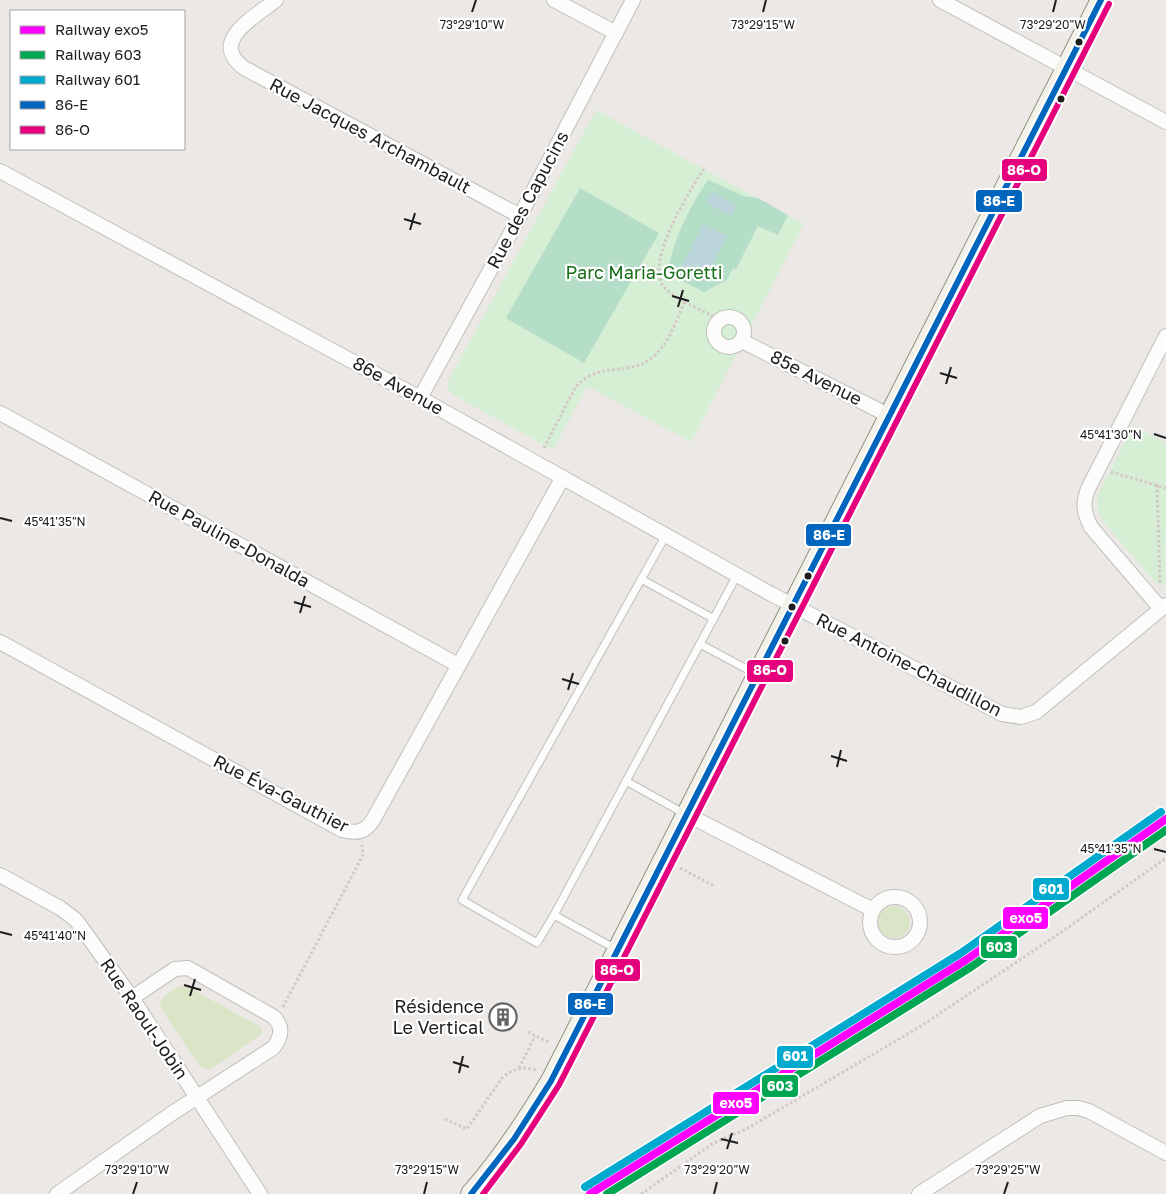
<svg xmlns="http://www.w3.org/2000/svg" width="1166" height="1194" font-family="'Golos Text',sans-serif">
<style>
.grass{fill:#dae5c7}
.park{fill:#d6eed3}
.pitch{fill:#b5dec9}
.water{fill:#bcd6db}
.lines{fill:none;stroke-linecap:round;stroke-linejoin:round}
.service-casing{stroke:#c1bfbe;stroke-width:9}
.minor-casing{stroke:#c1bfbe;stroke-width:16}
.secondary-casing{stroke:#92927f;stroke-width:22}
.path{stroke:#d4c7c6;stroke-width:3;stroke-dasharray:2.5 2.5;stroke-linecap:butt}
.service{stroke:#fcfcfb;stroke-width:7}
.minor{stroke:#fcfcfb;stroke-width:14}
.secondary{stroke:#f2f1ea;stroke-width:20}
.bus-1-casing{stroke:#fff;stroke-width:10}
.bus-2-casing{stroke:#fff;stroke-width:10}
.bus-1{stroke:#0065bd;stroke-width:6}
.bus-2{stroke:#e5007d;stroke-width:6}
.rail-1-casing{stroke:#fff;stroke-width:11}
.rail-2-casing{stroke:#fff;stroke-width:11}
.rail-3-casing{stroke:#fff;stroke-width:11}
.rail-1{stroke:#f0f;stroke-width:8}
.rail-2{stroke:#00a651;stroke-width:8}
.rail-3{stroke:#00a9ce;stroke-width:8}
.ticks{fill:none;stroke:#1d1d1d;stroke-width:2}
.bus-dot{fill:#1d1d1d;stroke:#fff;stroke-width:2}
.labels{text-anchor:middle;stroke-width:4.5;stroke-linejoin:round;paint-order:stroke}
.street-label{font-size:18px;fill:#1d1d1d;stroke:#fff}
.park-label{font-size:18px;fill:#167017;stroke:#fff}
.poi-label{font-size:18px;fill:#1d1d1d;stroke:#fff;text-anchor:end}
.ticks-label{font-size:12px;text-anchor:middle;fill:#1d1d1d;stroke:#fff;stroke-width:4.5;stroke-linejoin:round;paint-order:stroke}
.line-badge{stroke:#fff;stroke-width:2}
.badge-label{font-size:14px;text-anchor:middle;font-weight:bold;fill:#fff}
</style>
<rect width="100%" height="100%" fill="#ebe8e5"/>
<!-- grass -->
<g class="grass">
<circle cx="894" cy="922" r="16"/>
<path d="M182 986 190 988 259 1026 262 1029V1034L211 1069 207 1070 200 1067 160 1007C160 996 172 990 182 986Z"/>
</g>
<!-- park -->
<g class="park">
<polygon points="596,110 804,224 691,442 587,386 553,450 453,395 447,388 448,381"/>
<path d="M1133 426 1166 443 1165 585H1159L1154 581 1105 524C1098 514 1095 506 1098 494Z"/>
</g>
<!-- pitch -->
<g class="pitch">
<path d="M708 180 744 196 758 198 788 215 778 235 758 226 736 269 733 268 727 280 704 292 667 273C675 237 687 211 708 180Z"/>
<polygon points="580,188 659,233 584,363 506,318"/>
</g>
<!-- water -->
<g class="water">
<polygon points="712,192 737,205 732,216 706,203"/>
<polygon points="703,224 727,236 704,282 680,270"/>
</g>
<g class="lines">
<!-- service casing -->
<g class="service-casing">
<g id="service">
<polyline points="641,579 714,619"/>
<polyline points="700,644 756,674"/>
<polyline points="626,781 685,814"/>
<polyline points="554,915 537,943 462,900 666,535"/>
<polyline points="616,949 554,915 737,575"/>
</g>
</g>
<!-- minor casing -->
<g class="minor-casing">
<g id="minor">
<path d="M276 0C255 17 208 41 244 68L520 216"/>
<polyline points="554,0 616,33"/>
<polyline points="940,0 1166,122"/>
<polyline points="0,171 420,398 771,594 1002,714 1021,717 1036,712 1166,605"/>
<circle cx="729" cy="332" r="15"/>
<polyline points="742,341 890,416"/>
<polyline points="420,398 520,216 633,0"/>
<polyline points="0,413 458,665"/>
<path d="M1161 609 1091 527C1084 513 1082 504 1088 489L1166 336"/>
<path d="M0 642 342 830C357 834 365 832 373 820L563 477"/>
<polyline points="688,815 873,910"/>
<polyline points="0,875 60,908 76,920 132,998 260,1194"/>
<circle cx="895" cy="922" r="25"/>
<path d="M57 1194 171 1114 273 1048C282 1037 283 1027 274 1017L188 968 175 969 132 998"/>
<polyline points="919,1194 1040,1116 1067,1108 1078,1108 1089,1111 1166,1153"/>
</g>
</g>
<!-- secondary casing -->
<g class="secondary-casing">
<path id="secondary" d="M471 1194C502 1159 527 1121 551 1081L1101 0"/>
</g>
<!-- path -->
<g class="path">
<path d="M704 169C690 190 644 263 664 287 673 298 706 312 720 320"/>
<path d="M544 448 575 388C597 361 625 376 649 360 668 347 676 321 685 301"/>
<polyline points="1111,472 1166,488"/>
<polyline points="1157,485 1160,584"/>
<polyline points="680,868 714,886"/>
<polyline points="283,1007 363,855 362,845"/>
<polyline points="528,1032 550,1043"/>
<polyline points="519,1068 535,1036"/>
<path d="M445 1119 467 1129 502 1078C512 1069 523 1066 536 1070"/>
<polyline points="641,1194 712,1144 748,1128 921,1026 1063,931 1166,858"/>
</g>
<!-- service -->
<use href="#service" class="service"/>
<!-- minor -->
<use href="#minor" class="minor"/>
<!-- secondary -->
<use href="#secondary" class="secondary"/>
<!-- bus-1 casing -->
<g class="bus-1-casing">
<polyline id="bus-1" points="471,1194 514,1139 551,1081 1101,0"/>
</g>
<!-- bus-2 casing -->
<g class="bus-2-casing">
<polyline id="bus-2" points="483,1194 521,1144 559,1085 1109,4"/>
</g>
<!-- bus-1 -->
<use href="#bus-1" class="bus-1"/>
<!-- bus-2 -->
<use href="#bus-2" class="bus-2"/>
<!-- rail-1 casing -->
<g class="rail-1-casing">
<polyline id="rail-1" points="590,1194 966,960 1166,819"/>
</g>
<!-- rail-2 casing -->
<g class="rail-2-casing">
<polyline id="rail-2" points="607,1194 971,967 1166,830"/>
</g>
<!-- rail-3 casing -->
<g class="rail-3-casing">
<polyline id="rail-3" points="585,1187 961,953 1161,812"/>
</g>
<!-- rail-1 -->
<use href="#rail-1" class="rail-1"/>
<!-- rail-2 -->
<use href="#rail-2" class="rail-2"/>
<!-- rail-3 -->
<use href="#rail-3" class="rail-3"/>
</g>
<!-- ticks -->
<path class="ticks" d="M472 12 476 0M763 12 766 0M1053 12 1056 0M404 219 421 224M410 230 415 213M672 296 689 301M678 307 683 290M940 373 957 378M946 384 951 367M1154 434 1166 438M0 518 12 521M294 602 311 607M300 613 305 596M562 679 579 684M568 690 573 673M831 756 847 761M837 767 841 750M1154 849 1166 852M0 932 12 935M184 985 201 990M190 996 195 979M453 1062 469 1067M459 1073 463 1056M721 1139 738 1143M727 1149 732 1133M133 1194 137 1182M424 1194 427 1182M714 1194 717 1182M1004 1194 1008 1182"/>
<!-- icons -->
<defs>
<g id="building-ring" transform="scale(1.4375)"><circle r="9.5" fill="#fff" stroke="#656463" stroke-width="1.5"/><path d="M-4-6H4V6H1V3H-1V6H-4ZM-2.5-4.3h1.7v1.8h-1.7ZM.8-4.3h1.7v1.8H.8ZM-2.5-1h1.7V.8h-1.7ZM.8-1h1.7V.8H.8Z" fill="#656463"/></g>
</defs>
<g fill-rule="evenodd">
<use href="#building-ring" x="503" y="1017"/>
</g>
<!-- markers -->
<g class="bus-dot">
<circle cx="1079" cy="42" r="4.5"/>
<circle cx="1061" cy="99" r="4.5"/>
<circle cx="808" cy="576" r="4.5"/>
<circle cx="792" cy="607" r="4.5"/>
<circle cx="785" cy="641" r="4.5"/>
</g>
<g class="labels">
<!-- street labels -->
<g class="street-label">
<text transform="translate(370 136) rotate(28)" y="6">Rue Jacques Archambault</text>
<text transform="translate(528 200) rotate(-62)" y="6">Rue des Capucins</text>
<text transform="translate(816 378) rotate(27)" y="6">85e Avenue</text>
<text transform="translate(398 386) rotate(29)" y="6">86e Avenue</text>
<text transform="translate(229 539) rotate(29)" y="6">Rue Pauline-Donalda</text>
<text transform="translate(909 665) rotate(27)" y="6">Rue Antoine-Chaudillon</text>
<text transform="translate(281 794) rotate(27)" y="6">Rue Éva-Gauthier</text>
<text transform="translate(144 1019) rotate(56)" y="6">Rue Raoul-Jobin</text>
</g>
<!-- park labels -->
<g class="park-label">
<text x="644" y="279">Parc Maria-Goretti</text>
</g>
<!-- poi labels -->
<g class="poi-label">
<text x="484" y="1013">Résidence<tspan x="484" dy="21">Le Vertical</tspan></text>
</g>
</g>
<g class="ticks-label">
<text x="472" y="29">73°29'10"W</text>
<text x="763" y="29">73°29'15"W</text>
<text x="1053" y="29">73°29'20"W</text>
<text x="1111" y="439">45°41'30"N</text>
<text x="55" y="526">45°41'35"N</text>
<text x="1111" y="853">45°41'35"N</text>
<text x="55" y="940">45°41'40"N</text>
<text x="137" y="1174">73°29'10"W</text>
<text x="427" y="1174">73°29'15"W</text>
<text x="717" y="1174">73°29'20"W</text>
<text x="1008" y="1174">73°29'25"W</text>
</g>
<g class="line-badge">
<rect x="1001" y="158" width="47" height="24" rx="5" fill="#e5007d"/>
<rect x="975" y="189" width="48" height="24" rx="5" fill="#0065bd"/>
<rect x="805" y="523" width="47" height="24" rx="5" fill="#0065bd"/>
<rect x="746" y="659" width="48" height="24" rx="5" fill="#e5007d"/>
<rect x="1032" y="877" width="38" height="24" rx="5" fill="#00a9ce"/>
<rect x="1002" y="906" width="47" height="24" rx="5" fill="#f0f"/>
<rect x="980" y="935" width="38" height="24" rx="5" fill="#00a651"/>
<rect x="594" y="958" width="47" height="24" rx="5" fill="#e5007d"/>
<rect x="567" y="992" width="47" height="24" rx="5" fill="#0065bd"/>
<rect x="776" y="1045" width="38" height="24" rx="5" fill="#00a9ce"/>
<rect x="761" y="1074" width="38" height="24" rx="5" fill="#00a651"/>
<rect x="712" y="1091" width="48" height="24" rx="5" fill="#f0f"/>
</g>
<g class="badge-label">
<text x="1024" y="175">86-O</text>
<text x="999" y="206">86-E</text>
<text x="829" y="540">86-E</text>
<text x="770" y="675">86-O</text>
<text x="1051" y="894">601</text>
<text x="1026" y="923">exo5</text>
<text x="999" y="952">603</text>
<text x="617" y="975">86-O</text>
<text x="590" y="1009">86-E</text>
<text x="795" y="1061">601</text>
<text x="780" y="1091">603</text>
<text x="736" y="1108">exo5</text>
</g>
<!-- legend -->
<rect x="10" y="10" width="175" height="140" fill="#ffffff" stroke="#a5a5a5"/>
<rect x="20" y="26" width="25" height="8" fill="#ff00ff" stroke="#a5a5a5"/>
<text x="55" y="35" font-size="15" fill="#1d1d1d">Railway exo5</text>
<rect x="20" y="51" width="25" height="8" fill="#00a651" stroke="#a5a5a5"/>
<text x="55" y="60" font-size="15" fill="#1d1d1d">Railway 603</text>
<rect x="20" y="76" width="25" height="8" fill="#00a9ce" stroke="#a5a5a5"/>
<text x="55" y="85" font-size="15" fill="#1d1d1d">Railway 601</text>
<rect x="20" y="101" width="25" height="8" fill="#0065bd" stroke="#a5a5a5"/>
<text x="55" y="110" font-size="15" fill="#1d1d1d">86-E</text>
<rect x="20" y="126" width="25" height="8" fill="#e5007d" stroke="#a5a5a5"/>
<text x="55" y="135" font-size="15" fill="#1d1d1d">86-O</text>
</svg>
